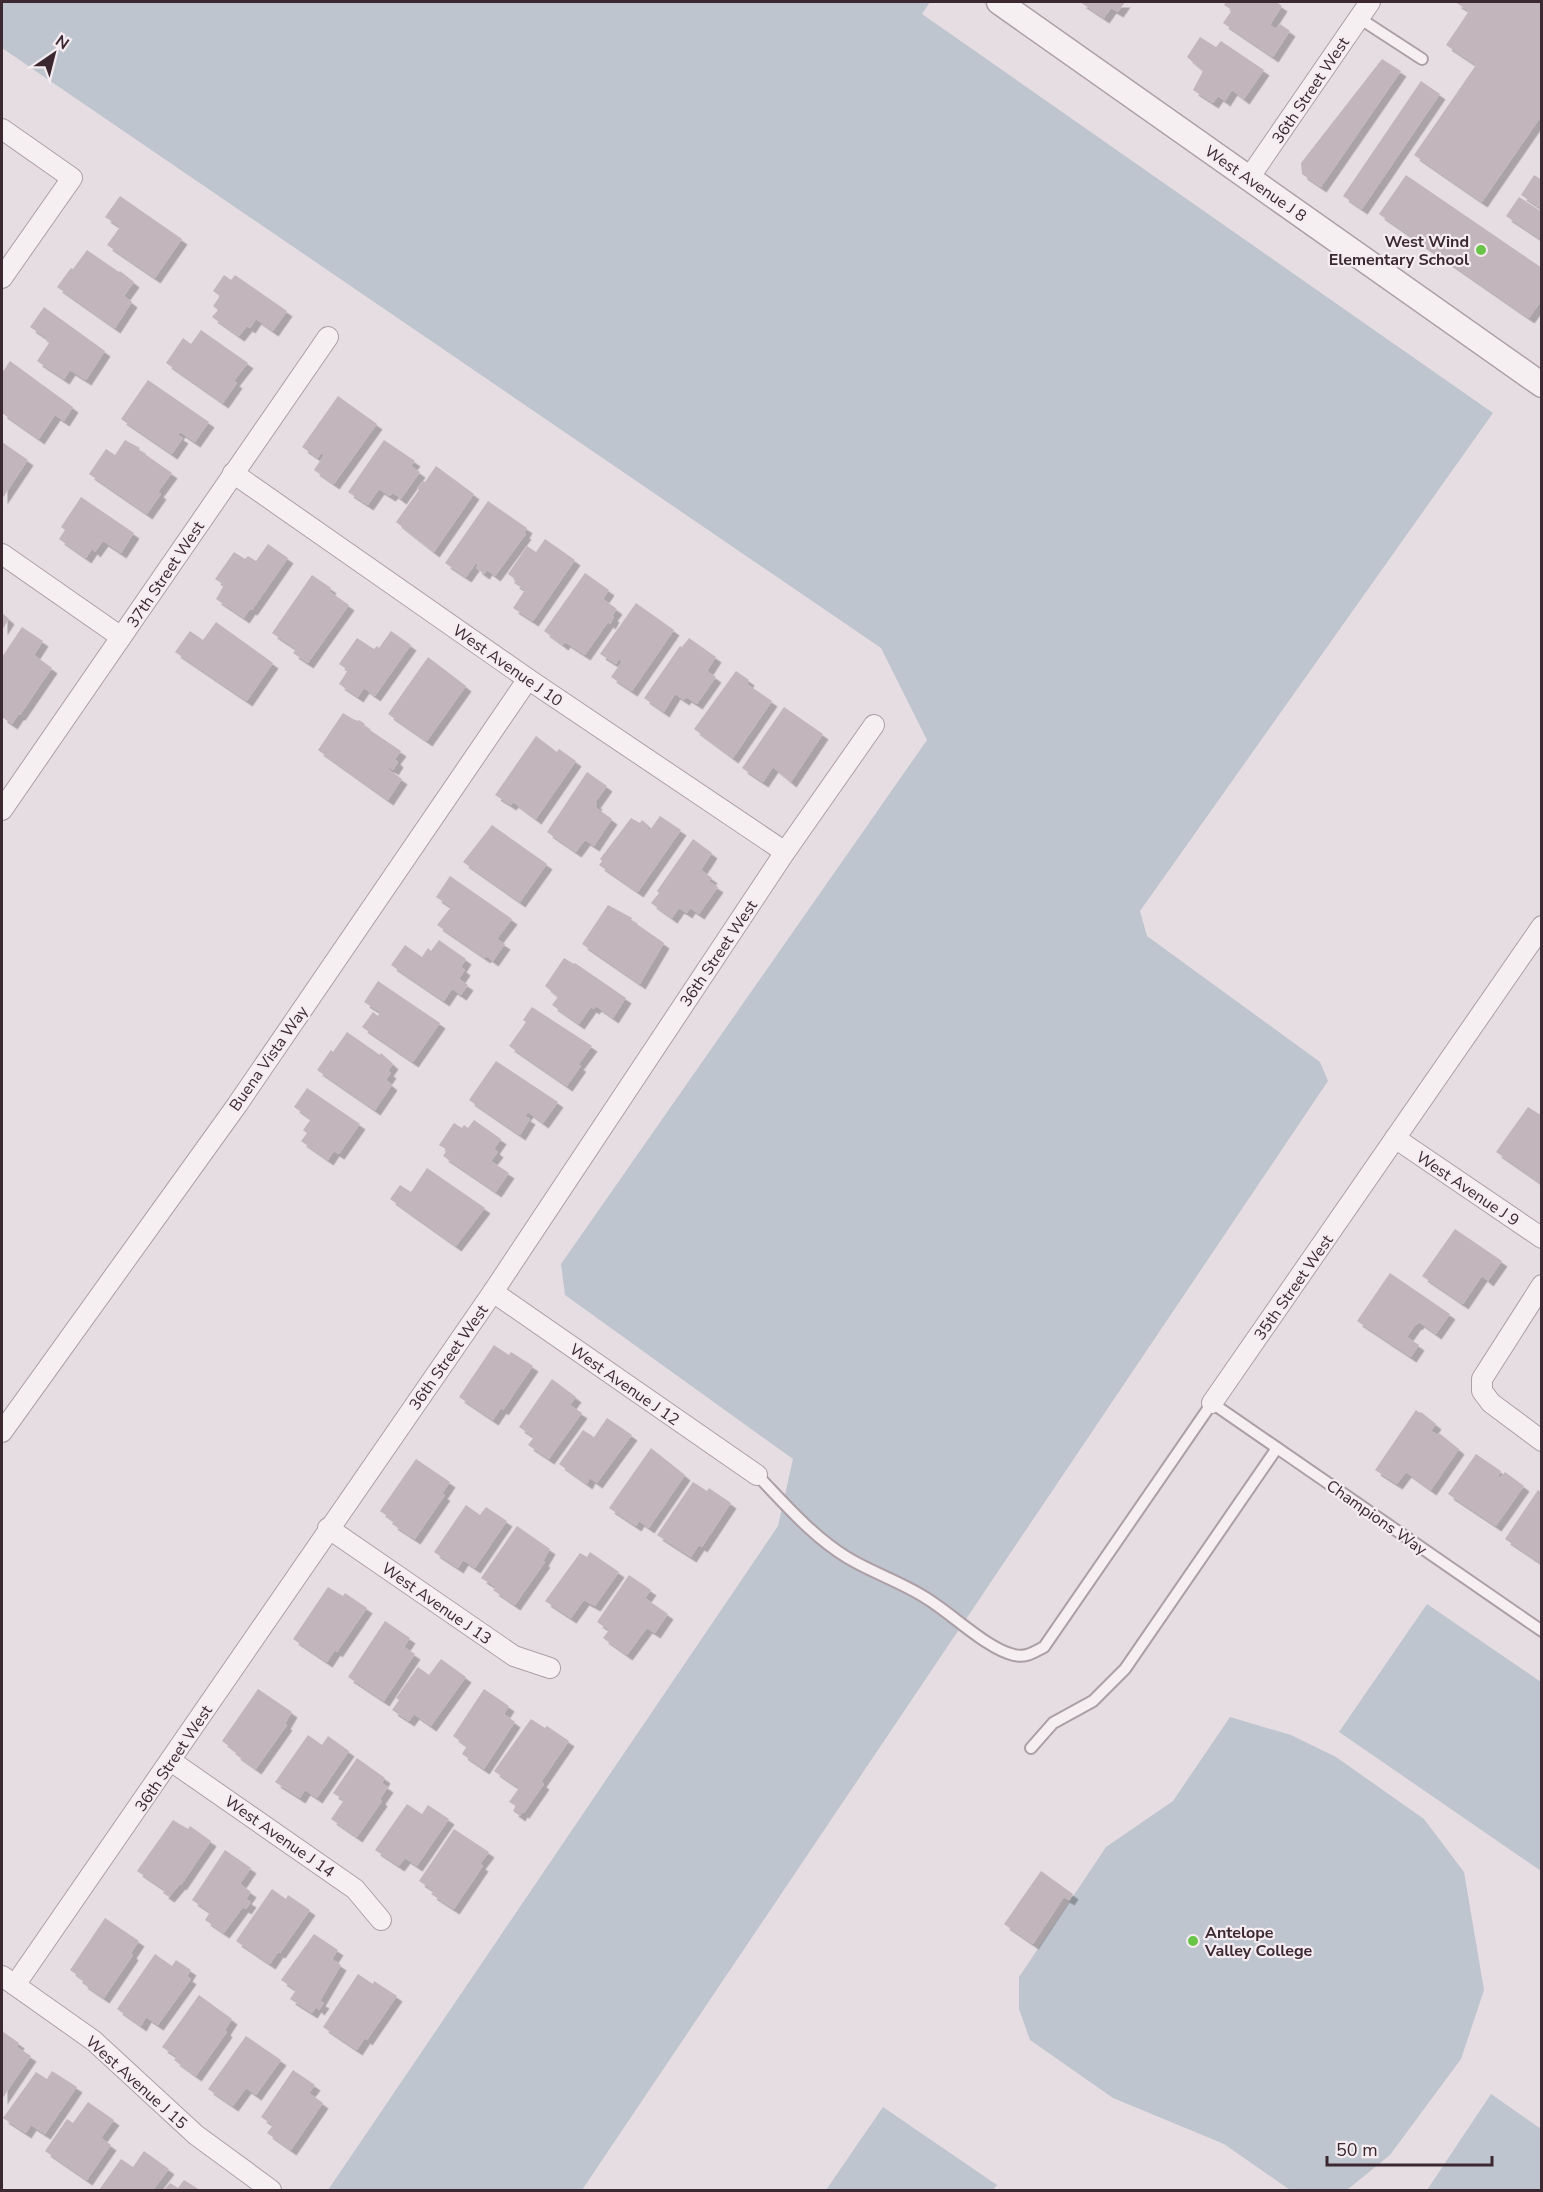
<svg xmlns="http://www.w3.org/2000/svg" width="1543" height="2192" font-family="'Nunito Sans',sans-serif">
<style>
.green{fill:#bfc5cf}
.building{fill:#c2b5bb;filter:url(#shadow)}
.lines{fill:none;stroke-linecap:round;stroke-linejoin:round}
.service-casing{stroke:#ac9fa6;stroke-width:14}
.minor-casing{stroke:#ac9fa6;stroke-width:22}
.tertiary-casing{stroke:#ac9fa6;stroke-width:27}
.service{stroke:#f5eff2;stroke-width:10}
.minor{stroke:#f5eff2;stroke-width:20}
.tertiary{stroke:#f5eff2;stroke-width:24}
.poi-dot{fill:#69c548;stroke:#f4ecf0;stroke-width:2}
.labels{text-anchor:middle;stroke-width:4.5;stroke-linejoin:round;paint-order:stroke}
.street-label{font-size:16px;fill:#3b2831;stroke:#f4ecf0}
.poi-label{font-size:16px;font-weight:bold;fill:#3b2831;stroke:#f4ecf0;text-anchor:end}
</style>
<defs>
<filter id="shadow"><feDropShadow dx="5.5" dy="5.5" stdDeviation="0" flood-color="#0004"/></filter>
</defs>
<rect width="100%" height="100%" fill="#e6dde2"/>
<!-- green -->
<g class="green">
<polygon points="2,2 930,2 922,14 1493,413 1140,911 1147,936 1320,1062 1328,1081 582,2190 328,2190 778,1526 793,1459 565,1295 561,1264 927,740 881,648 2,48"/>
<polygon points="1427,1604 1541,1682 1541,1871 1339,1732"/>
<polygon points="1230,1717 1291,1735 1336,1757 1424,1819 1464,1872 1484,1990 1461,2059 1390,2155 1347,2190 1290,2190 1224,2144 1113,2098 1030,2040 1019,2009 1019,1977 1106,1847 1173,1801"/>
<polygon points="1491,2094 1541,2129 1541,2190 1427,2190"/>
<polygon points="883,2107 997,2185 993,2190 826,2190"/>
</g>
<!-- building -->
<g class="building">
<polygon points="1080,2 1125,2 1118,12 1111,8 1104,18"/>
<polygon points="1226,2 1276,2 1282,6 1270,25 1276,29 1280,24 1290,31 1273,57 1223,23 1232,10 1224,5"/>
<polygon points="1455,2 1542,2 1542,115 1482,202 1414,155 1476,65 1446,45 1469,11"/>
<polygon points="1200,37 1216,47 1221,41 1264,70 1244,99 1232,90 1225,101 1218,96 1213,103 1193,90 1203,71 1187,57"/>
<polygon points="1382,59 1401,71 1321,187 1302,174 1301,163"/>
<polygon points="1421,81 1440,94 1362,209 1343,196"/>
<polygon points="1406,175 1542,268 1542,300 1529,318 1379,214"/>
<polygon points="1534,175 1542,180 1542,209 1521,195"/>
<polygon points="120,196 182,239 155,278 107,245 120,227 105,217"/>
<polygon points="1519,197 1542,212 1542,240 1506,216"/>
<polygon points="87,250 119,272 120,271 134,282 124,296 132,302 115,328 57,287 71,268 73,269"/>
<polygon points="224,275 231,280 235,275 287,311 273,331 256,319 250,328 247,326 239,336 212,317 218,310 213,306 220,296 213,291"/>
<polygon points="44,307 105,351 86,380 70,370 64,379 37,361 49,343 46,341 48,339 30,327"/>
<polygon points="201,330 248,363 234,381 237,383 223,403 166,363 183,338 191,344"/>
<polygon points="10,361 73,407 64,421 55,415 39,439 2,413 2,373"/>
<polygon points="148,380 209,422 195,442 180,432 178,435 183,438 172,454 121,419"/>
<polygon points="338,396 377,424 334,484 314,470 324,455 321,453 318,458 302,447"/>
<polygon points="125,440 140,448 139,450 172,473 158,492 161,494 147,514 89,474 106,449 115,455"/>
<polygon points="384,440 415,461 411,466 420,472 401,499 393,493 390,496 379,489 368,505 348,492"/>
<polygon points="2,442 28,460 2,499"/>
<polygon points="436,466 474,494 434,552 396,522 419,490 417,488 423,481 425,482"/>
<polygon points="81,497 134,533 121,553 103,541 95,552 92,549 86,558 59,539 65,530 61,527"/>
<polygon points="488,501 527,528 524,533 526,534 495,576 487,570 484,574 476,568 478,564 476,563 466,577 445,563"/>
<polygon points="545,539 575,560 533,621 513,608 525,590 514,583 516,580 508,574 527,546 536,552"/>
<polygon points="268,544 288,558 252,610 250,609 244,618 216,599 224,585 215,579 234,552 245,559 248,556 256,561"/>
<polygon points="585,573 609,590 603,599 617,609 612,616 614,617 610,624 608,622 585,655 565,642 563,645 544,631"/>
<polygon points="312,575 331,588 329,591 349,605 308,663 293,653 296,649 272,633"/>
<polygon points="636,603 674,630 632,691 611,677 622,661 619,659 616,664 600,654"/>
<polygon points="2,613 9,619 2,630"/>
<polygon points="216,622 273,663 247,701 175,652 190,631 203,640"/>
<polygon points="22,627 43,641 34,655 52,668 20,715 18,715 12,724 2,717 2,657"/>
<polygon points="391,631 411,645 375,696 364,688 358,697 339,684 348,670 339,664 357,638 374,649 377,646 379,648"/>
<polygon points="689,638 716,657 707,671 716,677 697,704 686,697 684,700 675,694 664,712 644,698 680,646 682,647"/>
<polygon points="428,657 466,686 427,741 388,714"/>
<polygon points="736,671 749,680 747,684 772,701 733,758 694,729"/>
<polygon points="784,707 823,734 791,782 773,767 763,782 742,768"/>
<polygon points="343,713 353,719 358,721 359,720 365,724 364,726 401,751 395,759 398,762 393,770 389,767 388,769 402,779 388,800 318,750"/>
<polygon points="536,736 557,752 559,749 576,761 536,819 513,802 511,805 495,795"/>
<polygon points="587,772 607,786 595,803 597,804 595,807 612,819 594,846 585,840 576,852 547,832"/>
<polygon points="660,816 681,830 638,892 599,865 602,861 600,859 631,818 640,823 642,820 649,826 647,829 650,830"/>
<polygon points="492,825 547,864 520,902 463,862"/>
<polygon points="693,839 712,853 701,870 712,878 709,881 718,887 699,914 690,908 687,913 679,908 672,918 651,903 659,893 657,891"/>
<polygon points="450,876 512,919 497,939 505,944 493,961 486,956 485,958 437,925 451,907 436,897"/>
<polygon points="608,905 632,918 631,920 664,943 640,984 582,944"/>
<polygon points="439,940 466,959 461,967 465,970 459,979 468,985 461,995 452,989 444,1001 391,965 405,945 422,957 428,948 431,951"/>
<polygon points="564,958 574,964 575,963 626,998 613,1018 596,1006 594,1009 591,1007 579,1024 552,1005 558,997 545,986"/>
<polygon points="378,981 440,1023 413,1062 362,1027 373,1012 378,1016 380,1012 364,1002"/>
<polygon points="532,1007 592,1046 578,1065 581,1066 567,1086 509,1046 526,1022 523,1020"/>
<polygon points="347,1032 380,1055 381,1053 393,1064 388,1071 391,1073 386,1080 392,1085 375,1110 317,1070 331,1050 333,1052"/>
<polygon points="496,1061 558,1102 543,1123 528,1112 525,1116 530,1119 520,1135 469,1100"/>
<polygon points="307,1088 360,1124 339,1154 334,1151 328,1160 301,1141 307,1133 303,1130 311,1119 294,1107"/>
<polygon points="1528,1107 1539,1114 1542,1113 1542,1184 1496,1152"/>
<polygon points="474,1120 501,1139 494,1149 498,1152 491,1161 509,1173 496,1192 443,1156 447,1150 439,1145 454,1123 462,1128 464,1125 468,1128"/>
<polygon points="427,1168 485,1208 456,1246 390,1199 400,1185 411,1192"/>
<polygon points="1455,1229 1502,1261 1488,1281 1482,1276 1463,1304 1422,1276"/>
<polygon points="1390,1273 1450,1314 1436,1334 1419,1322 1417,1325 1416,1324 1407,1337 1419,1345 1411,1357 1357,1321"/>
<polygon points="494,1345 509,1355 511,1352 533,1366 503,1410 501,1408 493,1420 459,1397"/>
<polygon points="552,1379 576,1397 570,1405 582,1413 549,1459 528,1445 534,1437 519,1427"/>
<polygon points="1416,1410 1420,1413 1421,1412 1436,1424 1431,1431 1438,1435 1439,1433 1459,1449 1431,1490 1406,1472 1397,1484 1375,1470"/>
<polygon points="607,1418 632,1435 597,1483 590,1478 587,1484 559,1464 583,1430 594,1437"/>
<polygon points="651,1448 685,1475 649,1528 639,1521 636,1526 609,1508"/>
<polygon points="1476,1454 1501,1471 1498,1477 1500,1478 1505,1472 1524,1486 1496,1526 1448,1494"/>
<polygon points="416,1459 450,1482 442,1494 445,1495 415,1539 392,1524 394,1521 380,1511"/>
<polygon points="693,1482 707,1491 709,1488 731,1503 702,1547 699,1545 691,1557 657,1535"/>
<polygon points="1538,1490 1542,1493 1542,1564 1505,1539"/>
<polygon points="466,1505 480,1515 486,1507 507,1521 475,1568 463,1560 458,1568 434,1552"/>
<polygon points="517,1526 550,1549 543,1561 545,1562 515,1605 493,1590 496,1587 481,1578"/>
<polygon points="590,1552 619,1572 595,1606 584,1600 571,1618 545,1601 580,1553 587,1557"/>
<polygon points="629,1575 651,1590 645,1598 668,1614 655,1633 647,1628 627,1655 603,1638 609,1630 597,1622"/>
<polygon points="328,1587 343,1596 345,1593 367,1608 337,1652 335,1650 327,1662 293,1639"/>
<polygon points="385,1621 410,1638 404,1647 415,1654 384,1701 348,1677"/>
<polygon points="441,1659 466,1677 431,1726 414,1714 409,1721 392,1710 399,1700 396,1698 418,1667 429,1675"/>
<polygon points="258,1689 292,1712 285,1724 287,1725 256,1769 235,1754 237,1752 222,1741"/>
<polygon points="484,1689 509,1706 504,1714 515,1722 484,1769 462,1754 467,1746 453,1736"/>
<polygon points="531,1719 545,1728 547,1726 569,1741 541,1782 544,1784 524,1813 522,1812 520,1816 513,1811 516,1806 509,1802 519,1788 494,1771"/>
<polygon points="308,1735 322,1745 328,1736 349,1751 317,1798 305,1790 300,1798 275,1782"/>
<polygon points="357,1758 385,1778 382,1783 388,1787 380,1799 382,1801 357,1837 331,1819 344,1800 333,1793"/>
<polygon points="407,1804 422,1814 428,1805 449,1819 417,1866 405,1858 399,1866 375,1850"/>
<polygon points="173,1820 188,1829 190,1826 211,1841 181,1885 180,1884 169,1897 163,1893 165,1890 137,1871"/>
<polygon points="454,1829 489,1852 480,1864 483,1866 454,1909 431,1894 434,1891 419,1881"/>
<polygon points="225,1850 251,1868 240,1884 251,1892 246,1899 251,1902 246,1909 243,1907 224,1933 205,1920 210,1912 192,1900"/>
<polygon points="1041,1871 1073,1894 1069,1900 1064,1897 1033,1944 1004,1924"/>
<polygon points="272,1889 286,1899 288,1895 310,1910 280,1953 278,1952 270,1964 236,1941"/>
<polygon points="105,1918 139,1941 131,1953 133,1955 104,1998 82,1983 84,1980 70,1970"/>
<polygon points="314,1934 338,1950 332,1959 341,1965 320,2001 324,2003 319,2010 316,2007 312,2013 290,1999 296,1990 281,1980"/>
<polygon points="155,1954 172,1966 176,1960 191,1970 187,1976 191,1979 158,2025 146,2017 141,2026 117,2009"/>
<polygon points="358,1974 373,1984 374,1981 397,1996 367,2040 365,2038 357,2050 323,2027"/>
<polygon points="199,1995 232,2019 225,2030 227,2032 196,2076 174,2060 177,2057 162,2047"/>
<polygon points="2,2031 19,2043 17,2047 31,2056 2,2099"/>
<polygon points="246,2036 281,2060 256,2095 246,2088 233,2106 208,2089"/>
<polygon points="293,2070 315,2085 309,2093 323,2103 291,2150 267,2133 273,2125 261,2117"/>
<polygon points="52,2071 77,2087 45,2134 31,2125 26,2133 3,2118 36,2072 47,2079"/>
<polygon points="88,2102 114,2120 101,2138 111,2145 87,2180 45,2151 67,2119 73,2123"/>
<polygon points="144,2151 169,2169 153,2190 99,2190 121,2159 133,2167"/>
<polygon points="184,2180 200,2190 164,2190 170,2183 178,2188"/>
</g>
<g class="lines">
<!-- service casing -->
<g class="service-casing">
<g id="service">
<polyline points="1359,18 1422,59"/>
<path d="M757 1475C785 1504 813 1537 848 1558 873 1573 901 1582 926 1598 951 1613 987 1649 1014 1655 1026 1658 1034 1652 1044 1647L1212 1403 1542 1631"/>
<polyline points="1031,1748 1053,1723 1093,1701 1125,1669 1277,1448"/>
</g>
</g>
<!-- minor casing -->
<g class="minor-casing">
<g id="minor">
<polyline points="2,129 72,178 2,278"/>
<polyline points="1249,178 1370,2"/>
<polyline points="233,473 528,679 785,852"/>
<polyline points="2,554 121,637"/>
<polyline points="2,810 328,337"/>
<polyline points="1395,1138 1542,1238"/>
<polyline points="1542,1285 1482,1379 1482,1391 1491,1403 1542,1441"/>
<polyline points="493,1292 757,1475"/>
<polyline points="1212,1403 1542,926"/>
<polyline points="2,1432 237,1105 528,679"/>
<polyline points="328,1528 514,1656 550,1668"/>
<polyline points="171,1761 355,1889 381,1920"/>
<polyline points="2,1976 94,2041 196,2135 271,2190"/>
<polyline points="15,1985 493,1292 785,852 874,725"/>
</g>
</g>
<!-- tertiary casing -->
<g class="tertiary-casing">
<polyline id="tertiary" points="999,2 1542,385"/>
</g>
<!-- service -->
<use href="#service" class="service"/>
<!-- minor -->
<use href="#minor" class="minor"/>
<!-- tertiary -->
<use href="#tertiary" class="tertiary"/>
</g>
<!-- markers -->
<g class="poi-dot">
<circle cx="1481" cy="250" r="6"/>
<circle cx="1193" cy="1941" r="6"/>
</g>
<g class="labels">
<!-- street labels -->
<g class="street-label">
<text transform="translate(1310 90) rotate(-56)" y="6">36th Street West</text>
<text transform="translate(1256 183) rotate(35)" y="6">West Avenue J 8</text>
<text transform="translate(165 574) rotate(-56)" y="6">37th Street West</text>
<text transform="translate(508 665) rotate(35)" y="6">West Avenue J 10</text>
<text transform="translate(718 953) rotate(-56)" y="6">36th Street West</text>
<text transform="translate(268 1058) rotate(-55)" y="6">Buena Vista Way</text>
<text transform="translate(1468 1188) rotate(34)" y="6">West Avenue J 9</text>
<text transform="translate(1293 1287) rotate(-55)" y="6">35th Street West</text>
<text transform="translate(448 1357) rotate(-55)" y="6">36th Street West</text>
<text transform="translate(625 1384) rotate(35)" y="6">West Avenue J 12</text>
<text transform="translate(1377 1517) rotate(35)" y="6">Champions Way</text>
<text transform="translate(437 1603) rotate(35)" y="6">West Avenue J 13</text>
<text transform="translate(173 1758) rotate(-56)" y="6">36th Street West</text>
<text transform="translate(280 1836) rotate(35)" y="6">West Avenue J 14</text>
<text transform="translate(137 2082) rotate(42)" y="6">West Avenue J 15</text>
</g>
<!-- poi labels -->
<g class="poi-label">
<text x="1469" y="247">West Wind<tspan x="1469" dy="18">Elementary School</tspan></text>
<text x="1205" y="1938" text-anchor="start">Antelope<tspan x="1205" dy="18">Valley College</tspan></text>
</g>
</g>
<!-- border -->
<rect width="1543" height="2192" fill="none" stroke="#3b2831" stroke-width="6"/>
<!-- north arrow -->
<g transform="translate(54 54) rotate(35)" stroke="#f4ecf0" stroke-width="4.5" paint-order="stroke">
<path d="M0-4.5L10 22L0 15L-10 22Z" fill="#3b2831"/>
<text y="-9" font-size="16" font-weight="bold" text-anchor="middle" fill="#3b2831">N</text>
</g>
<!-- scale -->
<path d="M1327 2156v9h165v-9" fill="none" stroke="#3b2831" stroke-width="3"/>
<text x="1336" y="2156" font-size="18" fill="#3b2831" stroke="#f4ecf0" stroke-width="4.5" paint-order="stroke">50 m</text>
</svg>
